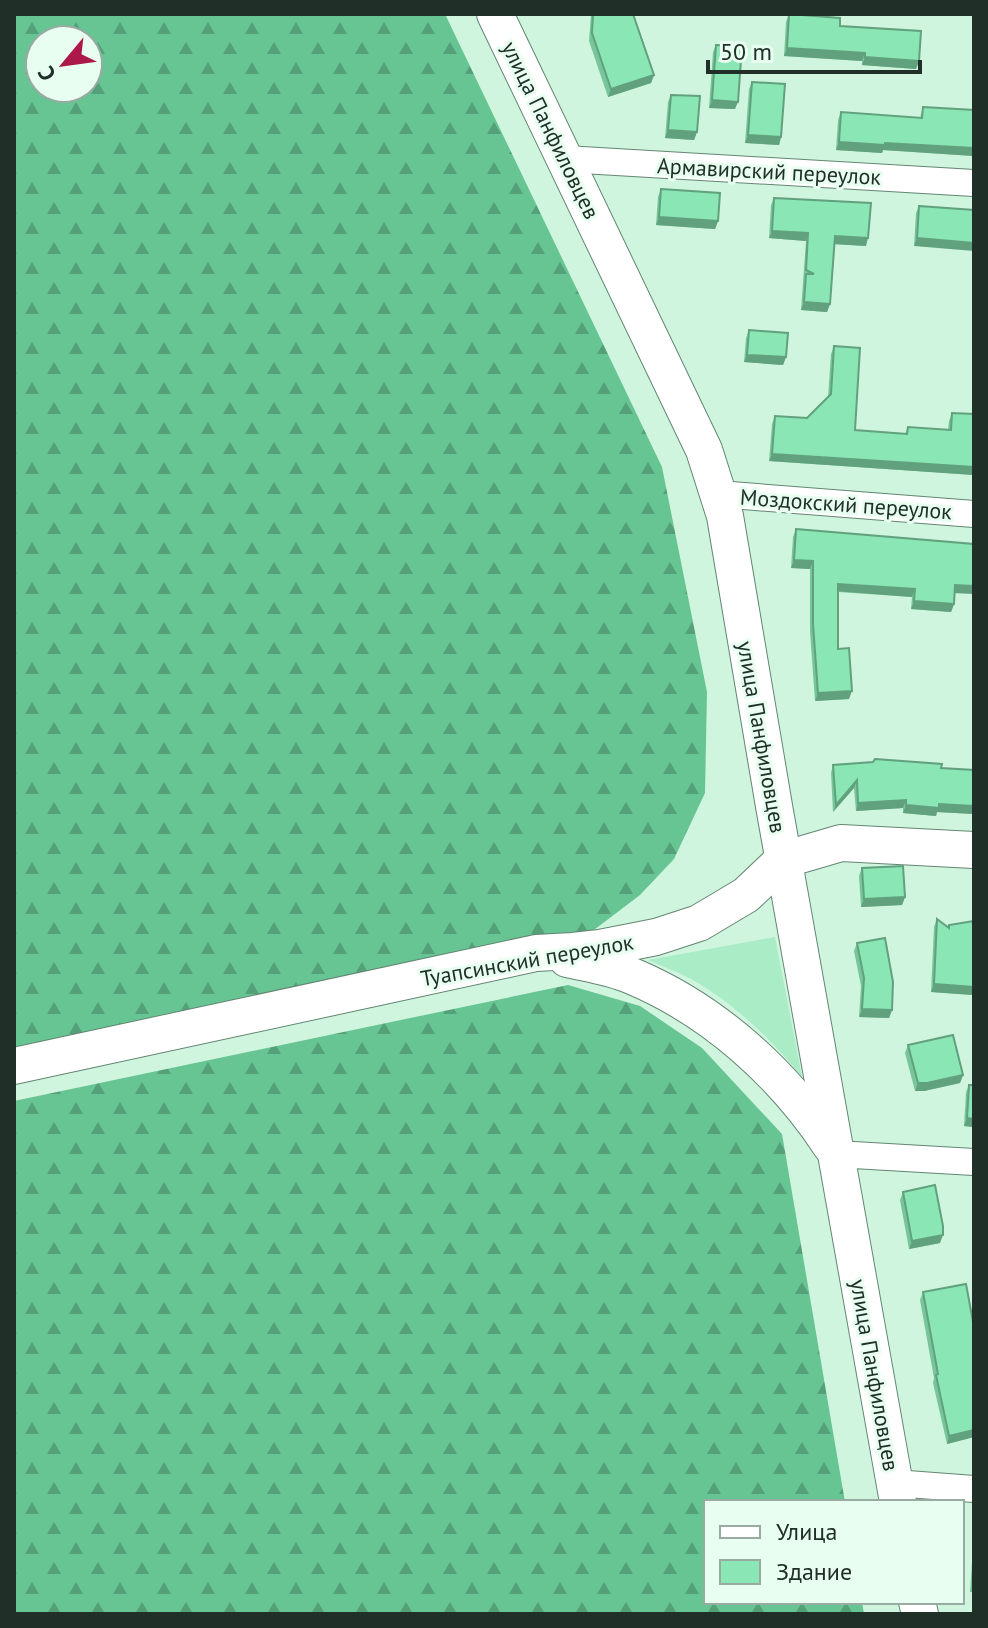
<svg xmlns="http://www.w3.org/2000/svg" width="988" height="1628" font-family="'PT Sans',sans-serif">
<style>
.green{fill:#a9ecc6}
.forest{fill:url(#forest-firs);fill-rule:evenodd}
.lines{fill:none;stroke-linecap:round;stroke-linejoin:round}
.street-casing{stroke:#638672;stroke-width:28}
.secondary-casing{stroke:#638672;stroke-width:38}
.street{stroke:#fff;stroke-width:26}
.secondary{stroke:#fff;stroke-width:36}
.wall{fill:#77c69b}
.shaded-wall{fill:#61a17e}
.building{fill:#8ae6b4;stroke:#61a17e;stroke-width:2}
.labels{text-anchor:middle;stroke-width:6;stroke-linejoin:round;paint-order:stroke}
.street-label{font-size:22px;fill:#202f27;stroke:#e8fef0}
</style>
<defs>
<pattern id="forest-firs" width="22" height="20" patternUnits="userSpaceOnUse" patternTransform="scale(2)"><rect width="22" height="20" fill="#67c493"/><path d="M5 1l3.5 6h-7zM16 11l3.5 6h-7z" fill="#54a078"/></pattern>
</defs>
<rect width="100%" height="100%" fill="#cff5de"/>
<!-- green -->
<path class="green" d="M775 937 802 1077C771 1039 732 1001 689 978 676 971 661 966 648 960Z"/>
<!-- forest -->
<g class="forest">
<path d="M14 14H445L662 467 707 692 705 793 674 859 640 895 582 939 14 1047ZM40 40H88V88H40Z"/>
<polygon points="568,985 640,1006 702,1048 782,1134 845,1502 706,1502 706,1602 862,1602 864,1614 14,1614 14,1101"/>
</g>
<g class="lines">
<!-- street casing -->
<g class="street-casing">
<g id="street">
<polyline points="565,159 974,183"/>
<polyline points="718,494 974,514"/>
<polyline points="836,1154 974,1162"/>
<polyline points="894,1483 974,1489"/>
</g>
</g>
<!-- secondary casing -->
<g class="secondary-casing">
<g id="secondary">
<polyline points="495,14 704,450 725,516 774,806 898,1502"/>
<path d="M567 959C589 964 611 967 632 976 713 1010 783 1073 831 1146"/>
<polyline points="14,1066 536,953 573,951 600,948 656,937 699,923 746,895 783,860 841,843 974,850"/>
<polyline points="917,1602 920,1614"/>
</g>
</g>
<!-- street -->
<use href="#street" class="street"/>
<!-- secondary -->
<use href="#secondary" class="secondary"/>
</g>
<!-- wall -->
<g class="wall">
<polygon points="591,14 633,14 654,75 651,83 608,97 589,41"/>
<polygon points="789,14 840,26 919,61 916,69 862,65 862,61 784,56 786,22"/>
<polygon points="716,45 735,109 709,108 713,52"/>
<polygon points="752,82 781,137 779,145 745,143 749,89"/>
<polygon points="671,95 697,132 694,140 665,138 668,102"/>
<polygon points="974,103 974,156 883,150 882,153 836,150 838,120 841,112 920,118 923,107 973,110"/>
<polygon points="661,189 718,221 715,229 656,225 658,197"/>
<polygon points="774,198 866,246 835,244 830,304 827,312 801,310 806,241 769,238 771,205"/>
<polygon points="919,206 974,210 914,246 916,213"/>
<polygon points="749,330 786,357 783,365 744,362 746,338"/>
<polygon points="834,346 855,430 905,434 908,427 948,430 949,421 952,413 974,475 769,461 772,424 775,416 807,418 828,397 831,354"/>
<polygon points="796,529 954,593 954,604 951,612 911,609 912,597 838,592 838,649 849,699 815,701 810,632 810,569 791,568 793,537"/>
<polygon points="833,765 941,768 974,770 974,814 937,812 936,816 903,813 903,808 856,811 854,788 833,812 831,773"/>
<polygon points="862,868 905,897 902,905 861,907 859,876"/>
<polygon points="937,919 949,927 974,921 973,995 931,992 934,927"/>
<polygon points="857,943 892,1010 889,1018 859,1017 861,986 854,951"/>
<polygon points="908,1045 963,1075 960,1083 924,1091 915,1091 905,1053"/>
<polygon points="969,1085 974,1085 974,1127 964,1126 966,1092"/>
<polygon points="903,1192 940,1243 909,1249 900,1200"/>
<polygon points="923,1292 974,1437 947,1444 933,1383 934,1378 920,1300"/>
<polygon points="974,1533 974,1592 970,1592"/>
</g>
<!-- shaded-wall -->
<g class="shaded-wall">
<polygon points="787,48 865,53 862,61 784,56"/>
<polygon points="865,57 919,61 916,69 862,65"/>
<polygon points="654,75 651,83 608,97 611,89"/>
<polygon points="712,100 738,102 735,109 709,108"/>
<polygon points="668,130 697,132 694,140 665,138"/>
<polygon points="748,135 781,137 779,145 745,143"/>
<polygon points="839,142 885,143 974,148 974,156 883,150 882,153 836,150"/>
<polygon points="659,217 718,221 715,229 656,225"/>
<polygon points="772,231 808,233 806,241 769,238"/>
<polygon points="835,236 868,238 866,246 832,244"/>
<polygon points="917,238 974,243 974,251 914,246"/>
<polygon points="804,302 830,304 827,312 801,310"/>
<polygon points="747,355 786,357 783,365 744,362"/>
<polygon points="772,454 974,467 974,475 769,461"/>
<polygon points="794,560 813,561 810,569 791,568"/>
<polygon points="838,584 915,589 912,597 835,591"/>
<polygon points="955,585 974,586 974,594 952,593"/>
<polygon points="914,601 954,604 951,612 911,609"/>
<polygon points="852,691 849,699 815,701 818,693"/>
<polygon points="857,780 854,788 833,812 836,805"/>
<polygon points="906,800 903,808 856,811 858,803"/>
<polygon points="939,804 974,806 974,814 937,812 936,816 903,813 906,805"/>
<polygon points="905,897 902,905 861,907 864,899"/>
<polygon points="934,984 974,987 974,992 973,995 931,992"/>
<polygon points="862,1009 892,1010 889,1018 859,1017"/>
<polygon points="963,1075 960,1083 924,1091 915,1091 918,1083"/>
<polygon points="967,1118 974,1119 974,1127 964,1126"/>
<polygon points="943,1235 940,1243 909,1249 912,1241"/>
<polygon points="974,1430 974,1437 947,1444 949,1436"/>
</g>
<!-- building -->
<g class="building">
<polygon points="593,14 633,14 654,75 611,89 592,33"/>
<polygon points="789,14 840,18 840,26 921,31 919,61 865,57 865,53 787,48"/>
<polygon points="716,45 742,46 738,102 712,100"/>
<polygon points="752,82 785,84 781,137 748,135"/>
<polygon points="671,95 700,96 697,132 668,130"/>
<polygon points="923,107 974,110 974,148 885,143 885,145 839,142 841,112 922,118"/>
<polygon points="661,189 720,193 718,221 659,217"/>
<polygon points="774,198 871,203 868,238 835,236 830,304 804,302 806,274 814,274 806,270 808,233 772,231"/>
<polygon points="919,206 974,210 974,243 917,238"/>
<polygon points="749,330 788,333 786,357 747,355"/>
<polygon points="834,346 860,348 855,430 907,434 908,427 951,430 952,413 974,414 974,467 772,454 775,416 807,418 831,394"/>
<polygon points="796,529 974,544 974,586 955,585 954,604 914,601 915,589 838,584 838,649 849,648 852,691 818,693 813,624 813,561 794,560"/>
<polygon points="875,759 942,764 941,768 974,770 974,806 939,804 939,808 906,805 906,800 858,803 857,780 836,805 833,765 873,762"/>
<polygon points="903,866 905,897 864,899 862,868"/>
<polygon points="937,919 949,928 949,925 974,921 974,987 934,984"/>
<polygon points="885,938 893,982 892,1010 862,1009 864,978 857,943"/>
<polygon points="953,1035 963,1075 927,1083 918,1083 908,1045"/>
<polygon points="969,1085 974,1085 974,1119 967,1118"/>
<polygon points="935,1185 943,1226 943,1235 912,1241 903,1192"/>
<polygon points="966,1284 974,1327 974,1430 949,1436 936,1375 938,1374 923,1292"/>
</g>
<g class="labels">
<!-- street labels -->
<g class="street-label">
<text transform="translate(551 130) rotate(64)" y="8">улица Панфиловцев</text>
<text transform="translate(769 171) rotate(3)" y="8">Армавирский переулок</text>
<text transform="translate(846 504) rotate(4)" y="8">Моздокский переулок</text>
<text transform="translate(762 737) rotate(80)" y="8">улица Панфиловцев</text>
<text transform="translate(527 960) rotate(-10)" y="8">Туапсинский переулок</text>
<text transform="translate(875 1375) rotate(80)" y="8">улица Панфиловцев</text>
</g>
</g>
<!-- border -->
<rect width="988" height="1628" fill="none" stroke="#202f27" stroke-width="32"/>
<!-- legend -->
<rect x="704" y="1500" width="260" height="104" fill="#e8fef0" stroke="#98aba0" stroke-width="2"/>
<rect x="720" y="1526" width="40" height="12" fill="#ffffff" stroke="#98aba0" stroke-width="2"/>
<text x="776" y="1540" font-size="24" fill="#202f27">Улица</text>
<rect x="720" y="1560" width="40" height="24" fill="#8ae6b4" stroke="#98aba0" stroke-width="2"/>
<text x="776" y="1580" font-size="24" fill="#202f27">Здание</text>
<!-- north arrow -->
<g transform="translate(64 64) rotate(241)"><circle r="38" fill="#e8fef0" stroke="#98aba0" stroke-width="2"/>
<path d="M0-6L14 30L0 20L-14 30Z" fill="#ab1849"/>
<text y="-12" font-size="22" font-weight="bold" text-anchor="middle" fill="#202f27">С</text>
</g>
<!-- scale -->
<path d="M708 60v12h212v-12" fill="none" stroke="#202f27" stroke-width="4"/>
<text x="720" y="60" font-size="24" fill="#202f27" stroke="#e8fef0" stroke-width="6" paint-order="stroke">50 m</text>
</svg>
